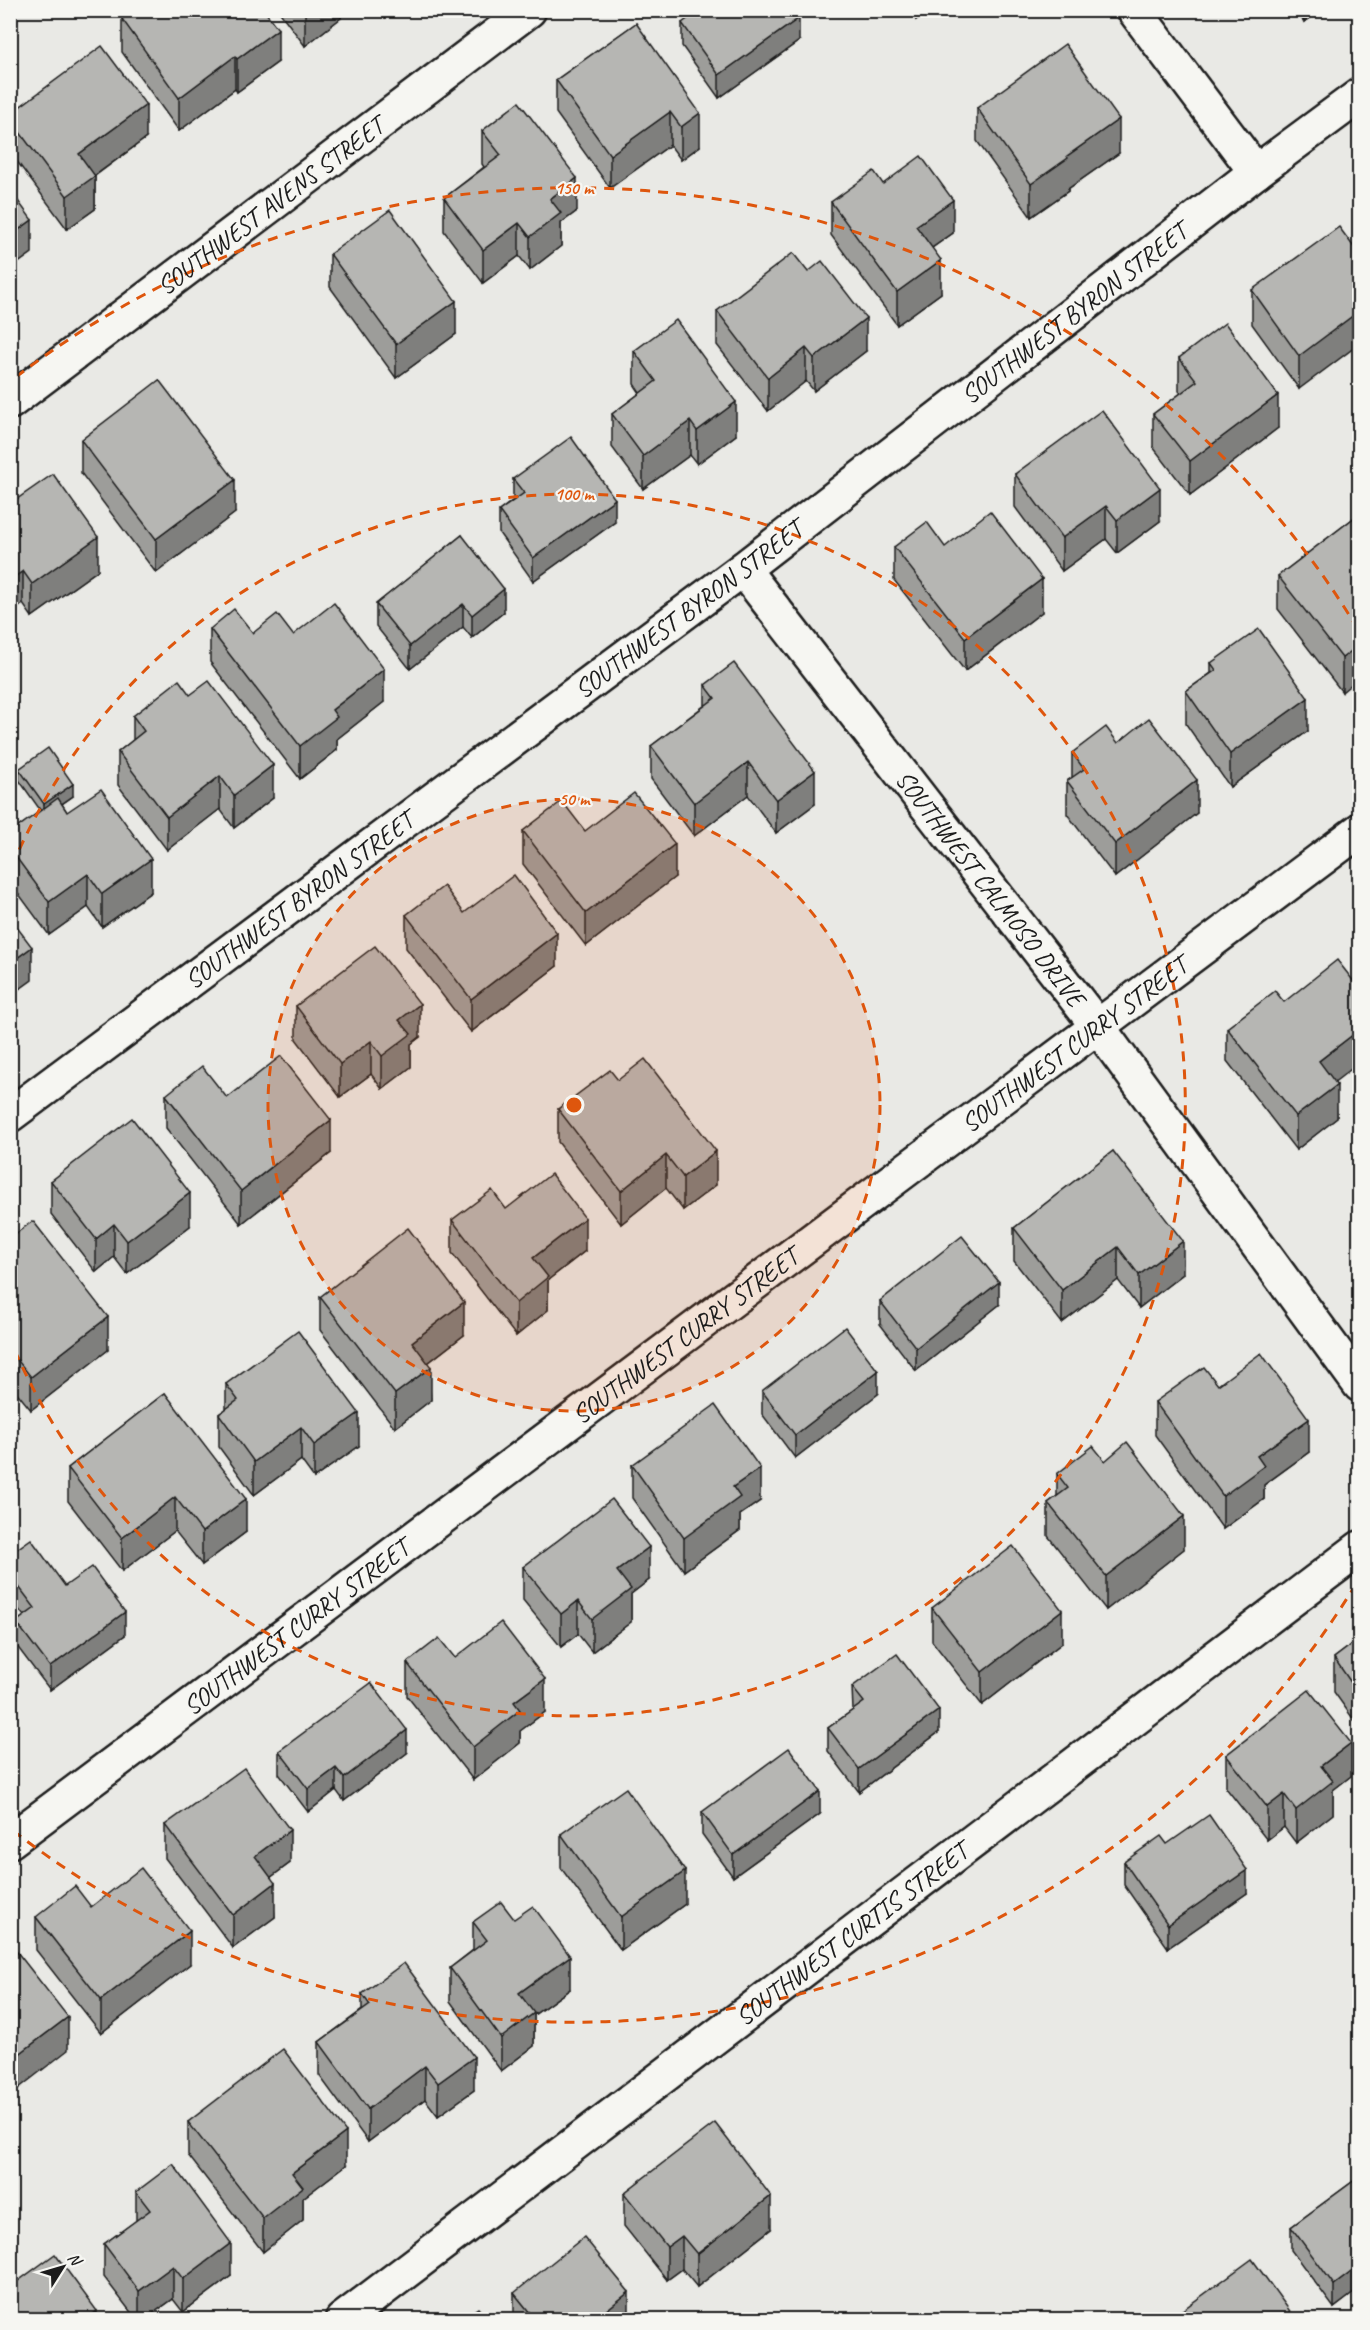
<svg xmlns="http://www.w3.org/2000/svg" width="1370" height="2330" font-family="Caveat,sans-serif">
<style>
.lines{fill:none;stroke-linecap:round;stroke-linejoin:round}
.street-casing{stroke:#1c1c1c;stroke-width:38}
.street{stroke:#f6f6f2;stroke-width:33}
.wall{fill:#9d9d9a;stroke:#1c1c1c;stroke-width:1.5}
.shaded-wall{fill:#7f7f7d;stroke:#1c1c1c;stroke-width:1.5}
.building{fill:#b6b6b3;stroke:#1c1c1c;stroke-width:1.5}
.ring{fill:none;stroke:#de560d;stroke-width:3;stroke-dasharray:10 8}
.labels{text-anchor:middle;stroke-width:4.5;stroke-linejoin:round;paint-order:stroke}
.street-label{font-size:26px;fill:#1c1c1c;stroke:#f6f6f2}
.centre{fill:#de560d;stroke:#f6f6f2;stroke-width:3}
.ring-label{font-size:18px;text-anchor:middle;font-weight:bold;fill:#de560d;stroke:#f6f6f2;stroke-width:4.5;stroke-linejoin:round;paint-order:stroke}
</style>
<rect width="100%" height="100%" fill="#e9e9e5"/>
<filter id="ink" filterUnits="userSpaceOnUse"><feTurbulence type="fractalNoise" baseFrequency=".0167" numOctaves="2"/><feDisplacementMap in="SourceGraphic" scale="12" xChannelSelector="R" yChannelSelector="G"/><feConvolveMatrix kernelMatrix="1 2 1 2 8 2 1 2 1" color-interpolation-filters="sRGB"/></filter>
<g filter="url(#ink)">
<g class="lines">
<!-- street casing -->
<g class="street-casing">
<g id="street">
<polyline points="1134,10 1256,172"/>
<path id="s1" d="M10 402 529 10"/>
<path id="s2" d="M743 569 1098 1027 1360 1385"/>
<path id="s3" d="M10 1115 743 569 1256 172 1360 95"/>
<path id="s4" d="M10 1841 1360 830"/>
<path id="s5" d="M342 2320 1360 1548"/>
</g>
</g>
<!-- street -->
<use href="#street" class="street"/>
</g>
<!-- wall -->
<g class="wall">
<polygon points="278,10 341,10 341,18 305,46"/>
<polygon points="909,10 928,10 916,20"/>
<polygon points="1295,10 1320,10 1304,22"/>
<polygon points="122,19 278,62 237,92 235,89 179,131 122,52"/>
<polygon points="636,23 700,146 681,160 670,145 610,188 556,113 556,80"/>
<polygon points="682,23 799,41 719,98 682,46"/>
<polygon points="977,108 1119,153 1068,189 1068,191 1031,217 977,141"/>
<polygon points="10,114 146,138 95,176 95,209 67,229 10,152"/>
<polygon points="482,131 577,211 561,223 561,246 530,270 519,256 483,283 444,231 444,198 484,167 482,164"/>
<polygon points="883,184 953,233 932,248 941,293 897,325 831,235 831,202"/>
<polygon points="330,254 456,334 396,378 330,287"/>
<polygon points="1359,254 1299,389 1252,324 1252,290"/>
<polygon points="717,311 866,351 814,391 806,381 768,411 717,345"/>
<polygon points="634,351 736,435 697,464 690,455 643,489 612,447 612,414 640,393 634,384"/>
<polygon points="1179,358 1278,428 1190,495 1153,447 1153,414 1181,393 1179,391"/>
<polygon points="81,440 235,513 156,573 81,473"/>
<polygon points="1015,474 1160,521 1117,553 1106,539 1062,571 1015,507"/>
<polygon points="513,479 615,522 533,581 499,533 499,511 513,500"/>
<polygon points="10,504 98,570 32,617 23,604"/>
<polygon points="1359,514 1342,692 1278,609 1278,576"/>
<polygon points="462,535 504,612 472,638 463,627 410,669 376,626 376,604"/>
<polygon points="894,547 1042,612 965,671 894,580"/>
<polygon points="210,629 293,635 384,702 337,739 337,750 300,779 210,662"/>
<polygon points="1211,663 1308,731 1230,787 1186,724 1186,691 1211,673"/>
<polygon points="705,685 815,804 776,833 748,795 694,836 651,779 651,746 705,705"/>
<polygon points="190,695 273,798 234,828 220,809 167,850 118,785 118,752 133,740 133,716"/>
<polygon points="1118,743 1197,813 1115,877 1067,814 1067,781 1072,778 1072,753"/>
<polygon points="19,769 73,796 62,804 67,812 151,892 102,927 88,907 49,935 10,882 10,833 41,811 19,780"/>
<polygon points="523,831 585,831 675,877 586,946 523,864"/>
<polygon points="464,913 557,966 471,1032 406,948 406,915"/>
<polygon points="296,1006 420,1037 411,1044 411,1067 382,1089 371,1074 340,1097 296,1039"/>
<polygon points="1227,1028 1335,1082 1337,1118 1296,1150 1227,1061"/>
<polygon points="618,1080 716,1185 683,1210 666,1188 621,1224 558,1142 558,1109"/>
<polygon points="166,1095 227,1098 331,1153 241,1224 166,1128"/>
<polygon points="1113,1151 1183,1274 1139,1308 1118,1280 1062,1323 1014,1261 1014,1228"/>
<polygon points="51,1181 190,1226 127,1274 114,1257 96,1272 51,1214"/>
<polygon points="506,1209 585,1251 548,1280 548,1310 516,1336 452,1253 452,1220"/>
<polygon points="10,1238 108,1350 31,1410 10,1384"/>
<polygon points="320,1297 464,1335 428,1363 431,1400 395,1428 320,1330"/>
<polygon points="880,1301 999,1305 916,1371 880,1324"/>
<polygon points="226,1384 359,1446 314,1478 301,1460 254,1495 219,1447 219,1414 226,1409"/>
<polygon points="1218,1385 1309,1452 1264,1485 1264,1499 1223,1529 1155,1435 1155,1402"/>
<polygon points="762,1391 878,1394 795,1458 762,1414"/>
<polygon points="165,1393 246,1532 202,1565 175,1531 122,1571 68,1501 68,1468"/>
<polygon points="1105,1461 1184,1549 1106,1610 1048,1536 1048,1503 1057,1496 1057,1474"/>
<polygon points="632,1465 760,1501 740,1515 740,1530 684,1571 632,1498"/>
<polygon points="10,1554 125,1635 50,1690 16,1645 16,1622 24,1616 10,1598"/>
<polygon points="523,1567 649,1580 631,1594 631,1622 592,1652 578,1634 561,1647 523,1600"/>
<polygon points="932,1608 1062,1643 982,1705 932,1641"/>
<polygon points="1359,1639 1359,1727 1334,1692 1334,1658"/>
<polygon points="455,1658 545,1712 520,1731 520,1743 473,1780 407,1696 407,1663"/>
<polygon points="852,1687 939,1732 859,1792 828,1751 828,1728 853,1710"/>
<polygon points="279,1751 407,1753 344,1801 336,1790 308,1812 279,1774"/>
<polygon points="1226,1755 1351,1776 1333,1790 1333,1814 1296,1843 1284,1827 1267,1840 1226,1788"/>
<polygon points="702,1812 820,1814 733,1877 702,1834"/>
<polygon points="165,1825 290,1863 271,1877 275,1917 233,1948 165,1858"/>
<polygon points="561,1834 685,1904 621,1950 561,1868"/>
<polygon points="1167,1844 1247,1893 1168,1948 1124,1885 1124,1862"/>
<polygon points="36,1917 190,1964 101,2033 36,1950"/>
<polygon points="514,1919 570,1989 534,2015 534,2046 501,2071 450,2001 450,1968 473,1950 473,1922"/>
<polygon points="362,1994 474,2090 438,2116 425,2099 368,2142 319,2075 319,2042 362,2010"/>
<polygon points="188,2122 346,2165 303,2198 303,2220 263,2252 188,2155"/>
<polygon points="1359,2177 1359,2289 1334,2308 1291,2250 1291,2227"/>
<polygon points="136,2192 231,2276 183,2312 173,2299 145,2319 136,2319 104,2277 104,2244 136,2221"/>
<polygon points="624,2193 771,2229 697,2287 682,2269 667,2280 624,2226"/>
<polygon points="514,2293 629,2315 623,2319 517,2319 514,2316"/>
</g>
<!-- shaded-wall -->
<g class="shaded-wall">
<polygon points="308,10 341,10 341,18 305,46 305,13"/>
<polygon points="916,10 928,10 916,20"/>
<polygon points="1304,10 1320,10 1304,22"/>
<polygon points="799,18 799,41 719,98 719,75"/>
<polygon points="278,29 278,62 237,92 237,59"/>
<polygon points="235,56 235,89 179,131 179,98"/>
<polygon points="146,105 146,138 90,179 95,176 95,209 67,229 67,196 79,154"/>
<polygon points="670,112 670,145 610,188 610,155"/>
<polygon points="700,113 700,146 681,160 681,127"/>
<polygon points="1119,119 1119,153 1068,189 1068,191 1031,217 1031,184 1067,156"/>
<polygon points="577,178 577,211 561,223 561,246 530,270 530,237 550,199"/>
<polygon points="953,200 953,233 916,259 916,226"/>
<polygon points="32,220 32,253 10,269 10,236"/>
<polygon points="519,223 519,256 483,283 483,250"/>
<polygon points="941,260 941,293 897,325 897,292"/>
<polygon points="1359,287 1359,344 1299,389 1299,356"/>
<polygon points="456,301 456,334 396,378 396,344"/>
<polygon points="866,318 866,351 814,391 814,358"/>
<polygon points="806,348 806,381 768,411 768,378"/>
<polygon points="1278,395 1278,428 1190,495 1190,461"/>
<polygon points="736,402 736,435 697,464 697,431"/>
<polygon points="690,421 690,455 643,489 643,456"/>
<polygon points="235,480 235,513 156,573 156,539"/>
<polygon points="1160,488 1160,521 1117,553 1117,520"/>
<polygon points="615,499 615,522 533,581 533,558"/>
<polygon points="1106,506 1106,539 1062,571 1062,538"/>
<polygon points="98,537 98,570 32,617 32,584"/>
<polygon points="23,571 23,604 10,613 10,580"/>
<polygon points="1042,579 1042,612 965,671 965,638"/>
<polygon points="504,589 504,612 472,638 472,615"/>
<polygon points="463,604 463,627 410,669 410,646"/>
<polygon points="1359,645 1359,678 1342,692 1342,658"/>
<polygon points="384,669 384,702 337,739 337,750 300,779 300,746 332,710"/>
<polygon points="1308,698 1308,731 1230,787 1230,754"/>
<polygon points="748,762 748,795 694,836 694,803"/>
<polygon points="273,765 273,798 234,828 234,795"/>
<polygon points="815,771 815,804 776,833 776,800"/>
<polygon points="220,776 220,809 167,850 167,817"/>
<polygon points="1197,780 1197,813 1115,877 1115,844"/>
<polygon points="73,784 73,796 44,816 44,804"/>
<polygon points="675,844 675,877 586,946 586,913"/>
<polygon points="151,859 151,892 102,927 102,894"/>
<polygon points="88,874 88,907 49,935 49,902"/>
<polygon points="557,933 557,966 471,1032 471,999"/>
<polygon points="32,947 32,980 10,996 10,963"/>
<polygon points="420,1004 420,1037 411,1044 411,1067 382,1089 382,1056 399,1020"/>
<polygon points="1359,1030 1359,1063 1319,1094 1319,1061"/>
<polygon points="371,1041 371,1074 340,1097 340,1064"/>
<polygon points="1337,1085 1337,1118 1296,1150 1296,1116"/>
<polygon points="331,1120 331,1153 241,1224 241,1191"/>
<polygon points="716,1151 716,1185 683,1210 683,1177"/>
<polygon points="666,1155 666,1188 621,1224 621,1191"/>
<polygon points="190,1193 190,1226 127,1274 127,1241"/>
<polygon points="585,1218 585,1251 548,1280 548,1310 516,1336 516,1303 533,1258"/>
<polygon points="114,1224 114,1257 96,1272 96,1239"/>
<polygon points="1183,1241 1183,1274 1139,1308 1139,1275"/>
<polygon points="1118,1247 1118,1280 1062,1323 1062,1290"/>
<polygon points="999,1282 999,1305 916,1371 916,1348"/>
<polygon points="464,1302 464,1335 412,1375 412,1342"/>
<polygon points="108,1317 108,1350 31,1410 31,1377"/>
<polygon points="431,1367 431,1400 395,1428 395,1394"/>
<polygon points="878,1371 878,1394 795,1458 795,1435"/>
<polygon points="359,1413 359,1446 314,1478 314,1445"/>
<polygon points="1309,1419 1309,1452 1264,1485 1264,1499 1223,1529 1223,1496 1257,1456"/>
<polygon points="301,1427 301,1460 254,1495 254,1462"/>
<polygon points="760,1468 760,1501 740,1515 740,1530 684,1571 684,1538 733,1487"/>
<polygon points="175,1497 175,1531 122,1571 122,1538"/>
<polygon points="246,1499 246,1532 202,1565 202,1532"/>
<polygon points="1184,1516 1184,1549 1106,1610 1106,1576"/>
<polygon points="649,1547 649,1580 631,1594 631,1622 592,1652 592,1619 617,1571"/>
<polygon points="578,1601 578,1634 561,1647 561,1614"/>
<polygon points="1062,1610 1062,1643 982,1705 982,1672"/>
<polygon points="125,1612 125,1635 50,1690 50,1667"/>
<polygon points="545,1679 545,1712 520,1731 520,1743 473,1780 473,1747 514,1702"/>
<polygon points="939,1710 939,1732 859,1792 859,1769"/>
<polygon points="407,1730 407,1753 344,1801 344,1778"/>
<polygon points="1351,1743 1351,1776 1333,1790 1333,1814 1296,1843 1296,1810 1321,1766"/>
<polygon points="336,1768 336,1790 308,1812 308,1789"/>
<polygon points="820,1791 820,1814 733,1877 733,1855"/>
<polygon points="1284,1794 1284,1827 1267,1840 1267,1807"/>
<polygon points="290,1830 290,1863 255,1889 255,1856"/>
<polygon points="1247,1870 1247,1893 1168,1948 1168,1925"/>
<polygon points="685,1871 685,1904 621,1950 621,1917"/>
<polygon points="275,1883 275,1917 233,1948 233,1915"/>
<polygon points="190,1931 190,1964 101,2033 101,2000"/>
<polygon points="570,1956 570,1989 534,2015 534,2046 501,2071 501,2038 519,1993"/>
<polygon points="68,2017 68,2050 10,2095 10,2061"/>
<polygon points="474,2057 474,2090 438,2116 438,2083"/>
<polygon points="425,2066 425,2099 368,2142 368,2109"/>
<polygon points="346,2132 346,2165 303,2198 303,2220 263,2252 263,2218 292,2173"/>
<polygon points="771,2196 771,2229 697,2287 697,2254"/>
<polygon points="682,2236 682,2269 667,2280 667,2247"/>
<polygon points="231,2243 231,2276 183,2312 183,2279"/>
<polygon points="173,2266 173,2299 145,2319 139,2319 139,2291"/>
<polygon points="1359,2266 1359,2289 1334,2308 1334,2285"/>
<polygon points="629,2292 629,2315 623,2319 595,2319"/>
<polygon points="97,2311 97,2319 86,2319"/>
<polygon points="1292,2314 1292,2319 1285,2319"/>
</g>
<!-- building -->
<g class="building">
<polygon points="133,10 264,10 278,29 237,59 235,56 179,98 122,19"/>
<polygon points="700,10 793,10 799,18 719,75 682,23"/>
<polygon points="636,23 700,113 681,127 670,112 610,155 556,80"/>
<polygon points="1065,44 1119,119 1067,156 1068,158 1031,184 977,108"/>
<polygon points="102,46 146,105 79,154 95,176 67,196 10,119 10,114"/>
<polygon points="519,102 577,178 550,199 561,213 530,237 519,223 483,250 444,198 501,155 482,131"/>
<polygon points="921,156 953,200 916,226 941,260 897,292 831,202 874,171 883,184"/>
<polygon points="10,190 32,220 10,236"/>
<polygon points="390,210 456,301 396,344 330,254"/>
<polygon points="1339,227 1359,254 1359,287 1358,288 1359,290 1359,311 1299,356 1252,290"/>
<polygon points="793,253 808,272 822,261 866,318 814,358 806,348 768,378 717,311"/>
<polygon points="676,320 736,402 697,431 690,421 643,456 612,414 656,381 634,351"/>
<polygon points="1225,323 1278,395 1190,461 1153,414 1197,381 1179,358"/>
<polygon points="159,380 235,480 156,539 81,440"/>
<polygon points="1102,410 1160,488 1117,520 1106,506 1062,538 1015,474"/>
<polygon points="571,437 615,499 533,558 499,511 524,493 513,479"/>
<polygon points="53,474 98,537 32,584 23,571 10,580 10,504"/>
<polygon points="990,511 1042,579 965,638 894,547 927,522 945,547"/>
<polygon points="1359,514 1359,645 1342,658 1278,576"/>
<polygon points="462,535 504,589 472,615 463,604 410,646 376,604"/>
<polygon points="334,603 384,669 332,710 337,717 300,746 210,629 234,609 253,633 277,614 293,635"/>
<polygon points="1259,629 1308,698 1230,754 1186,691 1216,670 1211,663"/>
<polygon points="734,663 815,771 776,800 748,762 694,803 651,746 715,698 705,685"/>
<polygon points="179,680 190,695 209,681 273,765 234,795 220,776 167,817 118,752 144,731 133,716"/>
<polygon points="1149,718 1197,780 1115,844 1067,781 1084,769 1072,753 1106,727 1118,743"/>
<polygon points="48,748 73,784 44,804 19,769"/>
<polygon points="101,789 151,859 102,894 88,874 49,902 10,849 10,833 58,798 67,812"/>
<polygon points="634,793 675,844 586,913 523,831 562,801 585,831"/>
<polygon points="514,875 557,933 471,999 406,915 444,886 464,913"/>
<polygon points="10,918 32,947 10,963"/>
<polygon points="375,946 420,1004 399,1020 411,1034 382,1056 371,1041 340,1064 296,1006"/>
<polygon points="1337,960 1359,988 1359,1030 1319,1061 1337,1085 1296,1116 1227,1028 1275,991 1284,1002"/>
<polygon points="281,1056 331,1120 241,1191 166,1095 202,1066 227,1098"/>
<polygon points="645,1059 716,1151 683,1177 666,1155 621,1191 558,1109 610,1070 618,1080"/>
<polygon points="132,1118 190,1193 127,1241 114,1224 96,1239 51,1181"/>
<polygon points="1113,1151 1183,1241 1139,1275 1118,1247 1062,1290 1014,1228"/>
<polygon points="551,1174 585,1218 533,1258 548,1277 516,1303 452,1220 492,1190 506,1209"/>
<polygon points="33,1221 108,1317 31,1377 10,1351 10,1238"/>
<polygon points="408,1228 464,1302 412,1342 431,1367 395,1394 320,1297"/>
<polygon points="962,1236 999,1282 916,1348 880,1301"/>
<polygon points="845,1327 878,1371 795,1435 762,1391"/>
<polygon points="298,1331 359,1413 314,1445 301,1427 254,1462 219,1414 238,1400 226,1384"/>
<polygon points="1261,1353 1309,1419 1257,1456 1264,1466 1223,1496 1155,1402 1204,1367 1218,1385"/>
<polygon points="165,1393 246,1499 202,1532 175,1497 122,1538 68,1468"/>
<polygon points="715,1405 760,1468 733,1487 740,1497 684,1538 632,1465"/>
<polygon points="1127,1442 1184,1516 1106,1576 1048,1503 1068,1488 1057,1474 1093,1446 1105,1461"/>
<polygon points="612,1499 649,1547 617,1571 631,1589 592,1619 578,1601 561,1614 523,1567"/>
<polygon points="31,1539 65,1586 92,1567 125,1612 50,1667 16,1622 35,1608 10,1575 10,1554"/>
<polygon points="1013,1546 1062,1610 982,1672 932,1608"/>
<polygon points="501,1622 545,1679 514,1702 520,1710 473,1747 407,1663 439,1638 455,1658"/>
<polygon points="1359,1639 1359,1694 1334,1658"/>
<polygon points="897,1654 939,1710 859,1769 828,1728 864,1702 852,1687"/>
<polygon points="371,1683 407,1730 344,1778 336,1768 308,1789 279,1751"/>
<polygon points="1309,1690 1351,1743 1321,1766 1333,1781 1296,1810 1284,1794 1267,1807 1226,1755"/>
<polygon points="789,1748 820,1791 733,1855 702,1812"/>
<polygon points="244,1768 290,1830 255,1856 275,1883 233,1915 165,1825"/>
<polygon points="626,1788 685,1871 621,1917 561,1834"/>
<polygon points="1209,1815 1247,1870 1168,1925 1124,1862 1161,1836 1167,1844"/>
<polygon points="141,1868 190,1931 101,2000 36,1917 75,1886 91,1907"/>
<polygon points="501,1902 514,1919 533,1906 570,1956 519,1993 534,2013 501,2038 450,1968 487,1940 473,1922"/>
<polygon points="10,1943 68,2017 10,2061"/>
<polygon points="404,1963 474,2057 438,2083 425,2066 368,2109 319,2042 370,2005 362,1994"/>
<polygon points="283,2049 346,2132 292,2173 303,2187 263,2218 188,2122"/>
<polygon points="715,2123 771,2196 697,2254 682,2236 667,2247 624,2193"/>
<polygon points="173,2164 231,2243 183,2279 173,2266 139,2291 104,2244 150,2210 136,2192"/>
<polygon points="1359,2177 1359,2266 1334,2285 1291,2227"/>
<polygon points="584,2237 629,2292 595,2319 535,2319 514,2293"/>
<polygon points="55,2254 97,2311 86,2319 10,2319 10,2307 12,2306 10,2305 10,2287"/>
<polygon points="1252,2259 1292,2314 1285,2319 1174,2319 1173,2317"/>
<polygon points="478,2308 487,2319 462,2319"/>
</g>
</g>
<!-- distance rings -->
<circle cx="574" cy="1105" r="306" fill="#de560d" fill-opacity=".12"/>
<g class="ring">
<circle cx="574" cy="1105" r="306"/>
<path d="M12 866A611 611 0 1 1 12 1344"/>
<path d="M1356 1584A917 917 0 0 1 16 1833M16 377A917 917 0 0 1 1356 626"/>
</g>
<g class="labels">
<!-- street labels -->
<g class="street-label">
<text dy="9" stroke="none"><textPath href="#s1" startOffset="326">SOUTHWEST AVENS STREET</textPath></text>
<text dy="9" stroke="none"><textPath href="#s3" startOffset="1332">SOUTHWEST BYRON STREET</textPath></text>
<text dy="9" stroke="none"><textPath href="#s3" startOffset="846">SOUTHWEST BYRON STREET</textPath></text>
<text dy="9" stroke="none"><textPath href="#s2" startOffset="404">SOUTHWEST CALMOSO DRIVE</textPath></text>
<text dy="9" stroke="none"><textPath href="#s3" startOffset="360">SOUTHWEST BYRON STREET</textPath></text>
<text dy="9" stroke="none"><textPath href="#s4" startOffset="1329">SOUTHWEST CURRY STREET</textPath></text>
<text dy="9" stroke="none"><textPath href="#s4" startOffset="843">SOUTHWEST CURRY STREET</textPath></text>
<text dy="9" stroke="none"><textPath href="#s4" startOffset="357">SOUTHWEST CURRY STREET</textPath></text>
<text dy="9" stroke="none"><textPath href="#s5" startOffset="639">SOUTHWEST CURTIS STREET</textPath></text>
</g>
</g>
<circle cx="574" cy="1105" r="9" class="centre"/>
<g class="ring-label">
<text x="574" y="194">150 m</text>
<text x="574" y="500">100 m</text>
<text x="574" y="805">50 m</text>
</g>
<!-- margin -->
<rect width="1370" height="2330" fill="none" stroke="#f6f6f2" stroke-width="36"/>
<rect x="18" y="18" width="1334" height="2294" fill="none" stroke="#1c1c1c" stroke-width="2" filter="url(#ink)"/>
<!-- north arrow -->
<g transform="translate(63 2267) rotate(53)" stroke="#f6f6f2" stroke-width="4.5" paint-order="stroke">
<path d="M0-4.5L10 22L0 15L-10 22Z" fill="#1c1c1c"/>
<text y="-9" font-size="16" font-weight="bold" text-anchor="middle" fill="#1c1c1c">N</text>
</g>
</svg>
